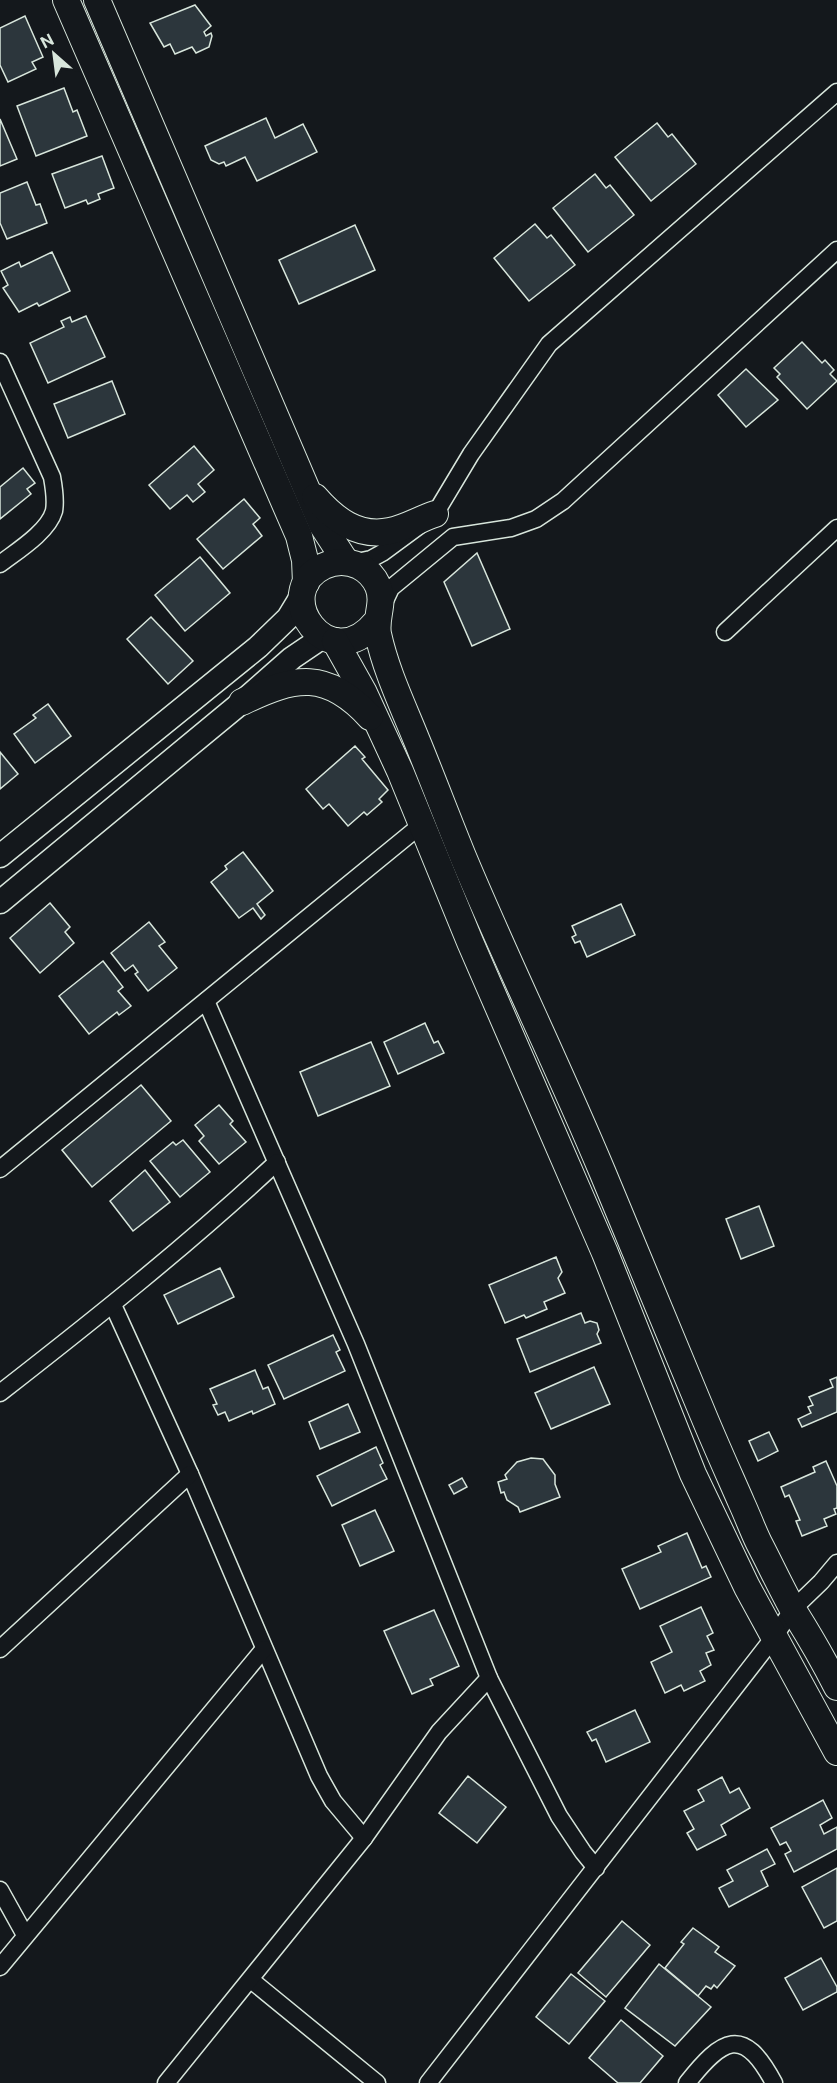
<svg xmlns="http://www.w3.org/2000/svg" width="837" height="2083" font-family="'Public Sans',sans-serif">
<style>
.building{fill:#2c363c;stroke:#d8e6dc;stroke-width:1.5}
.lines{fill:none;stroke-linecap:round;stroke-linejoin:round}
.minor-casing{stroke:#d8e6dc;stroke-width:19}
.secondary-casing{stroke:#d8e6dc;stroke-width:25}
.primary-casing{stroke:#d8e6dc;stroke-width:28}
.minor{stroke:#14181c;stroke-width:16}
.secondary{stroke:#14181c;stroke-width:22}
.primary{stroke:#14181c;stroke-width:26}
</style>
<rect width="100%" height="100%" fill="#14181c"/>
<!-- building -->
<g class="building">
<polygon points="195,5 211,26 204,32 206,36 211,33 212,36 209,47 196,53 192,47 175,54 170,44 164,47 150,23"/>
<polygon points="25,16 43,57 32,62 36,69 8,82 0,65 0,28"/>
<polygon points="64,88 73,112 77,110 87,136 36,156 17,106"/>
<polygon points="266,118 275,138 303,124 317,152 257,181 245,157 226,166 224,162 219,164 211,160 205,146"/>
<polygon points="0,119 17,159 0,166"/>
<polygon points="657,123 668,137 672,134 696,164 651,201 615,157"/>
<polygon points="102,156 114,188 98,194 100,199 88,204 86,200 65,208 52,174"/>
<polygon points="595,174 606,188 610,185 634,215 588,252 553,208"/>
<polygon points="27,182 36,205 40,204 47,223 7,239 0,223 0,193"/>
<polygon points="535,224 547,238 551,235 575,265 529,301 494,258"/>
<polygon points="355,225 375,270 299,304 279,260"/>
<polygon points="52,252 70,291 39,306 37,303 19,312 3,288 8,285 1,271 19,262 21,267"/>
<polygon points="86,316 105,357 48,383 30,343 64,327 61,321 70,317 72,322"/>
<polygon points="802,342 822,363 825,360 834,370 830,374 837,381 807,409 777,377 780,374 774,368"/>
<polygon points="746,369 778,400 746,427 718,395"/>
<polygon points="112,381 125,414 68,438 54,404"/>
<polygon points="194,446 214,470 198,484 205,492 193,502 187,495 170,509 149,485"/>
<polygon points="23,468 35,483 27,489 31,494 0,519 0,487"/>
<polygon points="244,499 260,518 253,524 262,536 223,569 197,539"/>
<polygon points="477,553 510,629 472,646 444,582"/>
<polygon points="200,557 230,593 185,631 155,595"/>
<polygon points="151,617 193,661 168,684 127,639"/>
<polygon points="48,704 71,736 35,763 14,734 36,718 33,715"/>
<polygon points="355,746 365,757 362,759 388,790 379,799 382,802 367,815 364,812 348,826 329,804 323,809 306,789"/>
<polygon points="0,752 18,774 0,789"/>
<polygon points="243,852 273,891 257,904 265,915 261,919 253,908 239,918 211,882 227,869 225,866"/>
<polygon points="50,903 70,927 65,932 74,943 40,973 10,938"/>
<polygon points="621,904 635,935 587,957 580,941 575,943 572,937 576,935 572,926"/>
<polygon points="149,922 165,942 159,946 177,968 148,991 135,974 138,972 133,965 125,971 111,953"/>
<polygon points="103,961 123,987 118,991 131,1006 119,1015 117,1012 89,1034 59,996"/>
<polygon points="425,1023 434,1043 438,1041 444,1053 398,1074 384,1042"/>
<polygon points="371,1042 390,1086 318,1116 300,1072"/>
<polygon points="141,1085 171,1121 92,1187 62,1150"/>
<polygon points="219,1105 233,1121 230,1124 246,1142 219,1164 199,1141 204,1136 195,1125"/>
<polygon points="183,1140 210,1172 180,1197 150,1161 173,1142 176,1145"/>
<polygon points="145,1170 170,1202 133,1231 110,1201"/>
<polygon points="759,1206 774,1246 741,1259 726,1219"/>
<polygon points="556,1257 562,1272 558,1278 565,1293 544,1302 547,1309 526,1318 524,1315 505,1323 489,1285"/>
<polygon points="220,1268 234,1297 178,1324 164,1295"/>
<polygon points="581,1313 585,1323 590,1321 597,1323 599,1330 597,1334 601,1343 530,1372 517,1339"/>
<polygon points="333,1335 340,1350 336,1352 345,1371 284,1399 268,1365"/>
<polygon points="594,1367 610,1404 551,1429 535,1393"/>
<polygon points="255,1370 263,1389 268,1387 275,1404 253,1414 252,1411 229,1421 225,1412 218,1415 213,1405 217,1404 210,1389"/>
<polygon points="837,1377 837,1412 802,1427 798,1419 811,1413 808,1407 813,1405 809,1397 833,1387 830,1380"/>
<polygon points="348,1404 360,1432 320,1449 309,1422"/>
<polygon points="769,1432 778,1451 758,1461 749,1441"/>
<polygon points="376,1447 383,1463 380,1465 387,1479 332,1506 317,1476"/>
<polygon points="531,1458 543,1459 555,1475 555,1484 560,1497 520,1512 518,1507 507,1500 504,1492 501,1493 498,1482 507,1479 505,1475 517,1462"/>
<polygon points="826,1461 837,1486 837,1508 834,1509 836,1514 824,1519 827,1526 802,1536 796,1521 800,1520 789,1495 785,1497 781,1487 815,1472 813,1467"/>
<polygon points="462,1478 467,1487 454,1494 449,1485"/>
<polygon points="375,1510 394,1551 360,1566 342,1525"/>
<polygon points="687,1533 702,1568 706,1566 711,1577 640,1609 622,1569 661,1552 658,1546"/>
<polygon points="701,1607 713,1633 707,1636 714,1650 706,1653 711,1665 700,1671 705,1681 684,1691 681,1685 665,1693 651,1662 672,1652 660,1626"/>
<polygon points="434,1610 459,1666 430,1679 433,1685 412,1694 384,1631"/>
<polygon points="635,1710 650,1742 606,1762 596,1739 592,1741 587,1732"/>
<polygon points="468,1776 506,1807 477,1843 439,1813"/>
<polygon points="722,1777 730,1793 739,1788 750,1808 721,1825 726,1835 697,1850 687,1833 694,1829 684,1811 704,1801 698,1790"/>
<polygon points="823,1800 832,1818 820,1825 824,1834 837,1827 837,1849 794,1872 785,1854 791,1851 786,1842 780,1845 771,1828"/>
<polygon points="767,1849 775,1864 761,1871 768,1886 729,1907 719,1888 733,1881 727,1870"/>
<polygon points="837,1868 837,1921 824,1928 802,1887"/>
<polygon points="622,1921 650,1945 606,1997 578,1973"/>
<polygon points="693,1928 719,1947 715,1952 735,1966 717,1988 714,1985 711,1989 706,1986 698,1996 665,1968 684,1944 681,1942"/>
<polygon points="821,1958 837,1987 837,1992 803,2010 785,1978"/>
<polygon points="659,1964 711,2007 675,2046 625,2008"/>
<polygon points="571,1974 605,2001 569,2044 536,2017"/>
<polygon points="621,2020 663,2056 640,2083 618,2083 589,2058"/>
</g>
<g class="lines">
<!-- minor casing -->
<g class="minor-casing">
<g id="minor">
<path d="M0 362 52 477C54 488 56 500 54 511 48 532 17 551 0 564"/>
<polyline points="352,563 371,559 382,553 435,514 471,454 549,344 837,92"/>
<polyline points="382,607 391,588 453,537 511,528 536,519 563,501 837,250"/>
<polyline points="725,632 837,528"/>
<polyline points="206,1001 356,1344 489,1678 559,1816 583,1852 596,1868"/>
<polyline points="0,1169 421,825"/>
<polyline points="113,1305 190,1474 319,1776 333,1801 364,1838"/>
<path d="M0 1393C95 1319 189 1244 277 1162"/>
<polyline points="0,1649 190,1474"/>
<polyline points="0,1890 25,1935"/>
<polyline points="0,1967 264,1649"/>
<polyline points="251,1980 377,2083"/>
<polyline points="166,2083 364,1838 439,1732 489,1678"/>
<polyline points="428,2083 774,1637 793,1609 821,1582 837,1563"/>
<path d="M687 2083C722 2039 743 2024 774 2083"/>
</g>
</g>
<!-- secondary casing -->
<g class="secondary-casing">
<g id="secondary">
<polyline points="0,856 258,647 288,618 302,595"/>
<polyline points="0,902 242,702 292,658 323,637"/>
</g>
</g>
<!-- primary casing -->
<g class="primary-casing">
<g id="primary">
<polyline points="66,0 299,536 305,560 306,583"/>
<polyline points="97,0 322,525 346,562"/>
<path d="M315 497C334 519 358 538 390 531 405 528 420 519 435 514"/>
<path d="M376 622C329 680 268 593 324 566 335 561 348 561 359 566 367 570 374 577 378 586 385 603 375 617 378 634 386 671 403 706 417 741 433 780 448 820 464 859 508 964 558 1066 602 1171 635 1249 667 1328 700 1407 713 1439 728 1472 742 1504 748 1517 753 1531 759 1543 771 1566 782 1590 795 1613 810 1637 824 1661 837 1687"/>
<polyline points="335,641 363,691 400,771 470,942 605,1253 693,1474 747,1587 837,1752"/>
<path d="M242 702C295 676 327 670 370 717"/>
</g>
</g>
<!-- minor -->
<use href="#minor" class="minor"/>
<!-- secondary -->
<use href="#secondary" class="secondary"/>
<!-- primary -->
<use href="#primary" class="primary"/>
</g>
<!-- north arrow -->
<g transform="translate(54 54) rotate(332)" stroke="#14181c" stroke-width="4.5" paint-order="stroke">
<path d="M0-4.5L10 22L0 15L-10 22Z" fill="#d8e6dc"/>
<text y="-9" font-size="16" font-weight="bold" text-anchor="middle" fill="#d8e6dc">N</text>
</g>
</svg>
